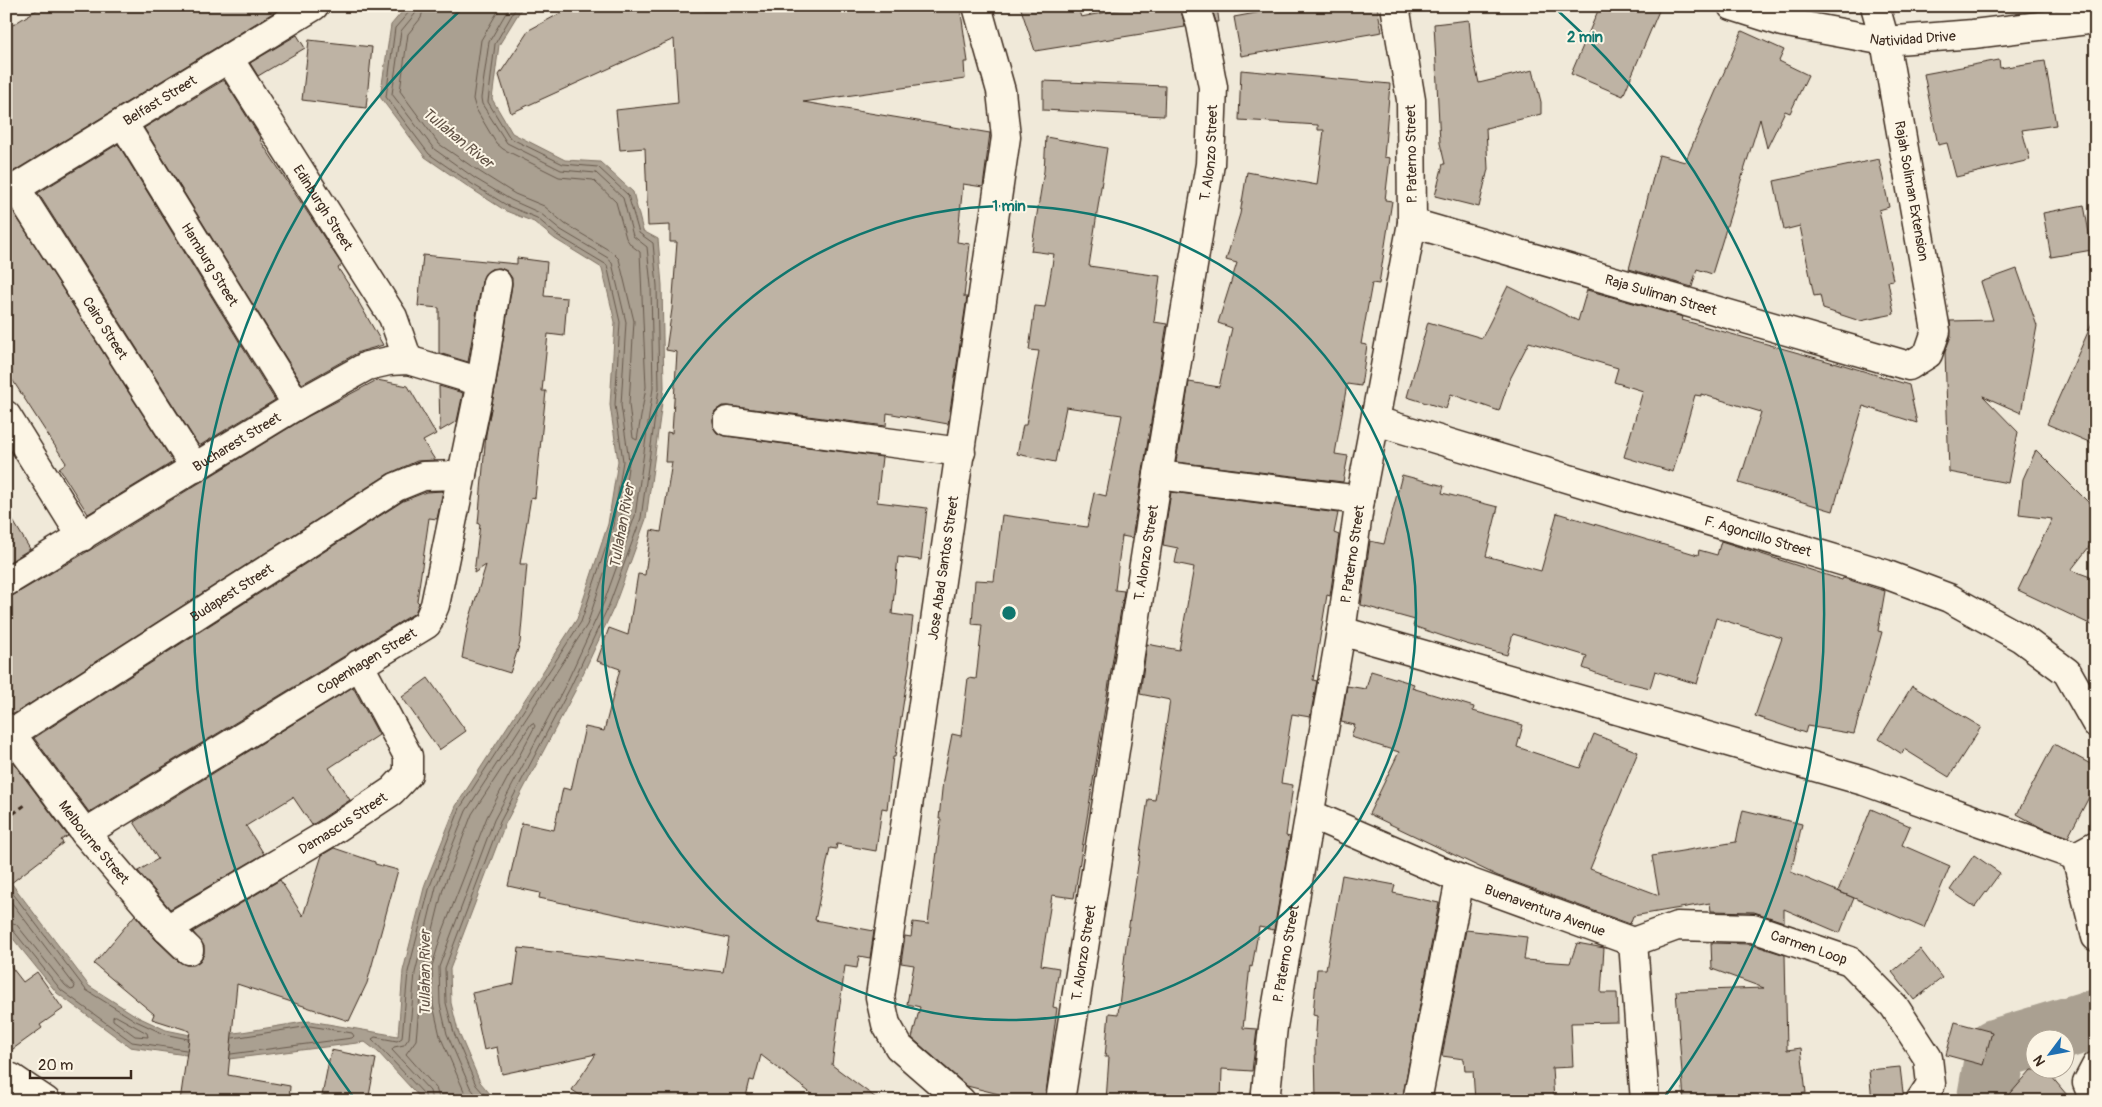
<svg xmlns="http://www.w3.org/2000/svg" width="2102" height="1107" font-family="Pangolin,sans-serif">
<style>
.water{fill:#aaa091;stroke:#7e7163}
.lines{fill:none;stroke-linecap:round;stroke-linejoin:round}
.shore{stroke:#67594c;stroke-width:1}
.river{stroke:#aaa091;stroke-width:61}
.building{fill:#beb3a4;stroke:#3b2a1e}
.minor-casing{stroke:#3b2a1e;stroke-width:31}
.path{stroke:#3b2a1e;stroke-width:3;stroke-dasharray:5 4;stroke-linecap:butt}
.minor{stroke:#fcf5e5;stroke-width:28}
.ring{fill:none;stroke:#0f766e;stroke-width:2.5}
.labels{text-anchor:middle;stroke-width:4;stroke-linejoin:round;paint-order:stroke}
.street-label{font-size:14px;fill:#3b2a1e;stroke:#fcf5e5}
.water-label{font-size:15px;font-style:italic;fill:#625346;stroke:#fcf5e5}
.centre{fill:#0f766e;stroke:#fcf5e5;stroke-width:2.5}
.ring-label{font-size:15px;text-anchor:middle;font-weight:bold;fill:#0f766e;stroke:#fcf5e5;stroke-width:4;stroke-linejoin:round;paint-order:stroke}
</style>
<rect width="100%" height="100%" fill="#f0e9d9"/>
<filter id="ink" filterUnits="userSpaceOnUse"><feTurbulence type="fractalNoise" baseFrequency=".02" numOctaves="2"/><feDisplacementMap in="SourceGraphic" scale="10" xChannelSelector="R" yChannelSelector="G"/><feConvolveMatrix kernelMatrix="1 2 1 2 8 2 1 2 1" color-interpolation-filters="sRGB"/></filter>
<g filter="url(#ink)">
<!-- water -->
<polygon class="water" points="407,6 523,6 499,45 492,99 512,133 565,160 600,162 633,192 643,231 658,239 662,285 664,388 646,519 614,607 575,691 505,824 450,969 451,1003 458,1031 480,1082 496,1101 423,1101 378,1052 365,1042 221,1060 130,1047 57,993 6,930 6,876 89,986 138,1017 166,1030 200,1037 242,1032 310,1021 398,1036 403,971 425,884 456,806 577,619 608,524 618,461 610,405 615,322 602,268 555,239 534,222 506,211 470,188 425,157 380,97 391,25"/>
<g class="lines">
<!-- shore -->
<g class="shore">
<polyline points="411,6 410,11 395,28 386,97 429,154 472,184 508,206 537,218 557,235 607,265 620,322 615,405 623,461 613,526 581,622 460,808 430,886 408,972 402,1038 397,1041 375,1037 372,1039 425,1095 426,1101"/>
<polyline points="417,6 415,14 401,31 392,94 434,149 476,179 511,200 540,213 561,230 608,258 612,263 626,322 621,405 629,461 619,528 587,625 466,811 436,887 415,973 409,1038 404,1045 394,1047 392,1050 430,1091 432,1101"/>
<polyline points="424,6 421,18 408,34 400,91 439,144 480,172 515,194 544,206 565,224 612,252 619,259 634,321 629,404 633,438 637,440 646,387 640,252 631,245 626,238 616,202 593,180 559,177 503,149 496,143 476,109 473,99 481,40 501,6"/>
<polyline points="8,887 86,990 136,1021 164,1034 188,1039"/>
<polyline points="6,895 75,986 74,989 71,990 65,985 16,924 6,921"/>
<polyline points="6,927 12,929 61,990 132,1042 186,1050"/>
<polygon points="116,1016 147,1033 148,1037 135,1036 113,1020 113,1017"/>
<polyline points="231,1054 352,1038 354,1036 352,1033 310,1026 233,1038"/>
<polyline points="440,1101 436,1088 406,1054 416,1040 422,974 443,889 472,814 531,724 533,723 535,726 487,817 441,936 432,966 433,1005 440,1036 464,1091 472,1101"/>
<polyline points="481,1101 470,1087 447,1034 440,1004 439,967 494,820 565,686 604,602 635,516 653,388 651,286 647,247 633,236 623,198 596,173 561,170 507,143 482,104 481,98 489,42 510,6"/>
<polyline points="490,1101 476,1085 454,1033 446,1003 445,968 500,822 570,688 609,605 641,518 659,388 657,286 653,243 639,233 628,195 598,167 563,164 510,138 488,102 495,44 517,6"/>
</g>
<!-- river -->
<polyline class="river" points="1987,1101 1996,1049 2096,1019"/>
</g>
<!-- building -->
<g class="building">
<polygon points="43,6 280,6 281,8 6,176 6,29"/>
<polygon points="574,6 703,6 704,11 754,10 753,6 960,6 968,62 964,62 965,79 803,102 990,133 983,187 963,184 957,242 970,244 964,297 967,297 948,424 887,413 886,426 729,406 722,406 715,411 712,419 713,427 717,433 725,436 882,457 877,502 927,508 921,560 898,557 892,614 913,617 908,659 910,660 895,757 893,757 887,809 882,808 876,851 837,844 836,849 830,848 815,920 874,931 870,958 859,956 857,968 845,966 832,1065 880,1101 821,1101 761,1055 754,1081 750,1080 745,1101 589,1101 572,1090 596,1054 502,1074 497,1047 484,1050 472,993 514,984 519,948 723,972 729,938 539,898 540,893 508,886 522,823 554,830 563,788 571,790 585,727 604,731 620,669 597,661 609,628 628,635 638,574 645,575 651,530 661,532 672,462 665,462 667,432 672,433 677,352 666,350 672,309 677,242 670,242 670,225 648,226 645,148 620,150 616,110 678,103 674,39 511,113 499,75 529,30"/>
<polygon points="1020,6 1077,6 1081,17 1138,6 1180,6 1185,27 1035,51"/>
<polygon points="1211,6 1217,6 1219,22 1216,22"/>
<polygon points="1294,6 1377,6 1382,32 1241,56 1234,17"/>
<polygon points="1600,6 1661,6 1623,96 1571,74"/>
<polygon points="1469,20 1472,52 1479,83 1533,70 1541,102 1541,114 1486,128 1488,169 1479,207 1435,196 1443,164 1445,164 1440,143 1434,24"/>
<polygon points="1742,31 1784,50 1779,61 1808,75 1790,113 1785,111 1767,148 1760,119 1712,274 1697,269 1692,287 1629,269 1659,155 1685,162"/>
<polygon points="297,35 305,48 258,76 250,63"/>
<polygon points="309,40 372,47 366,108 302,100"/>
<polygon points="1999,60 2000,68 2045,61 2056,125 2022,130 2030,160 1956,177 1947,143 1938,145 1924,74"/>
<polygon points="1241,70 1390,84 1384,157 1390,158 1385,200 1392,201 1379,284 1372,283 1361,344 1367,345 1361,386 1347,384 1335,454 1348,456 1343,482 1176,462 1189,382 1219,387 1232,328 1218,323 1237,263 1226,260 1240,214 1247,172 1317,185 1324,130 1318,130 1318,125 1239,120"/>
<polygon points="224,80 261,139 260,140 342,265 338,268 359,301 358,301 383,345 359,352 302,384 144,128"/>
<polygon points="1043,81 1165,86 1164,116 1043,110"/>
<polygon points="1046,137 1107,148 1089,266 1160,276 1154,322 1167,324 1132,538 1122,536 1115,590 1124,591 1074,898 1052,895 1041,965 1059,968 1053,1007 1057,1008 1045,1101 1001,1101 1003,1095 967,1086 912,1038 920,1007 907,1004 914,965 901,963 905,936 911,937 913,922 928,924 941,819 939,819 943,780 952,734 961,736 968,678 976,679 982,625 972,624 975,580 994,581 1002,515 1087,527 1094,493 1106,496 1122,415 1066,407 1055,462 1017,454 1023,425 1026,425 1039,351 1029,350 1035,306 1045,307 1054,254 1031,251 1044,171"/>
<polygon points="118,144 275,400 199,446 38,193"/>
<polygon points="1879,159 1889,207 1879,210 1893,280 1888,281 1894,314 1860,321 1823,309 1820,295 1814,296 1800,226 1784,230 1774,181"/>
<polygon points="2084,205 2092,250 2051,257 2043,213"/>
<polygon points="11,208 173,462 88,514 59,468 66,463 6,370 6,210"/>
<polygon points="423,255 517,264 517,258 547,262 544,296 567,298 564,336 548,334 542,391 546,391 535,498 531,497 520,564 527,564 520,643 510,673 462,658 468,624 486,565 474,573 480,524 478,524 486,434 496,384 512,285 512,278 507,271 500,268 491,269 485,274 482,281 468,362 439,353 439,308 418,306"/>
<polygon points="2017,269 2037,326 2021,413 1983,396 2018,432 2008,483 1949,472 1945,352 1951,336 1950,321 1993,320 1981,282"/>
<polygon points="1508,286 1578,321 1587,290 1683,317 1682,320 1834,363 1834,362 1909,385 1917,423 1863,406 1833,511 1739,483 1761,412 1701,394 1701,396 1695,395 1673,472 1624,457 1643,391 1614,382 1618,368 1529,342 1509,381 1499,411 1451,394 1446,409 1407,397 1428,322 1482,338"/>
<polygon points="2096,314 2096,445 2047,424"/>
<polygon points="377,380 408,386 436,434 423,441 435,460 417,461 388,474 14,714 6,712 6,598 14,595 90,550 305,418"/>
<polygon points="439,386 463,393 457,421 440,431"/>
<polygon points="2036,450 2096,510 2096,538 2071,570 2096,579 2096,627 2018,590 2052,519 2019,515 2023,479"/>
<polygon points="1402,475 1444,486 1442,493 1498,507 1486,556 1541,571 1557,513 1698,555 1699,550 1717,555 1721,541 1842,580 1843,578 1885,591 1878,631 1882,632 1854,734 1807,726 1805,733 1755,716 1782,638 1716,618 1697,684 1655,671 1650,688 1612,679 1583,668 1587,656 1513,634 1507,655 1466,644 1413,626 1415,620 1361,605 1370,541 1384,544"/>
<polygon points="443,491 437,519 429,518 417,601 419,603 415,613 89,812 34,738 403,501 426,492"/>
<polygon points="1171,492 1338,513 1334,533 1339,535 1330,596 1327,595 1313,680 1317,681 1310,717 1292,714 1281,783 1293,785 1286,836 1290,837 1274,930 1259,927 1252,967 1250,966 1243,1028 1257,1029 1252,1071 1222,1069 1221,1101 1106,1101 1109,1057 1105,1057 1109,1013 1118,1014 1126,945 1148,799 1155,800 1170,700 1140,694 1147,644 1179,650 1194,567 1175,563 1178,548 1163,545"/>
<polygon points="6,509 30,549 6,564"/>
<polygon points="1371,671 1414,684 1412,688 1474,707 1473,711 1523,725 1517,747 1580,768 1594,734 1638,752 1590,869 1659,895 1652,856 1736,842 1743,810 1802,824 1791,872 1854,898 1840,933 1784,909 1784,922 1754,912 1711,911 1710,903 1633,916 1630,924 1498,876 1369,814 1399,752 1351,737 1355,725 1341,722 1347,686 1366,689"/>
<polygon points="428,678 466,731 439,750 402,697"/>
<polygon points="1912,686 1981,727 1949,777 1904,749 1902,754 1879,739"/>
<polygon points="353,687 379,735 329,768 350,800 312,825 293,797 246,826 264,854 170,909 138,871 158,859 134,822"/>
<polygon points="2054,744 2096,767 2096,784 2068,837 2040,827 2017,814"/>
<polygon points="6,753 68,836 61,840 63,843 6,887"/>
<polygon points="1871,809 1910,826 1902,845 1950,866 1924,928 1838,891"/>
<polygon points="334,848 375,862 375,864 398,870 367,983 349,1021 237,984 228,1075 290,1086 289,1101 180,1101 190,1031 152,1019 154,1014 94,964 135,915 155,939 178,961 186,965 194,965 200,961 204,954 204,946 193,932 280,880 303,916 322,855"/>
<polygon points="1974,855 2000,873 1975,907 1950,890"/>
<polygon points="1342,875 1395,885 1393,893 1439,903 1402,1101 1316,1101 1315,1047 1317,1016 1313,1015 1317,969 1326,969"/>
<polygon points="1466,930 1527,937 1524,960 1570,963 1577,943 1604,948 1601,993 1617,993 1618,1022 1571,1023 1573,1067 1552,1068 1554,1101 1475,1101 1473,1071 1465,1071 1464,1059 1442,1056"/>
<polygon points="1711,943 1750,944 1785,955 1787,1050 1801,1048 1806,1093 1727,1101 1684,1101 1676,991 1764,988 1712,969"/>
<polygon points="1920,949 1942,978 1914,1000 1892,972"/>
<polygon points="6,960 23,982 37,972 63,1009 40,1025 42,1028 6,1054"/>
<polygon points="1955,1022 1992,1032 1983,1065 1946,1055"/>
<polygon points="331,1050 376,1059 368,1101 321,1101"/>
<polygon points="1900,1067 1904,1101 1872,1101 1869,1070"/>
<polygon points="2031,1070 2046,1070 2072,1101 2004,1101"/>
</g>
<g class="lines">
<!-- minor casing -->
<g class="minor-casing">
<g id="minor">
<path id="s1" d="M1732 6 1782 22 1885 41 1973 34 2096 19"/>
<path id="s2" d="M229 59 393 317 408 360"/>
<path id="s3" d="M123 123 297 405"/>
<path id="s4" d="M16 188 195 468"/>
<path id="s5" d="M6 194 314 6"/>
<path id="s6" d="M1412 223 1909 366 1928 354 1936 331 1885 41 1875 6"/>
<polyline points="6,415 82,537"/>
<polyline points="727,421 961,452"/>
<path id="s7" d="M1376 421 1885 574 1949 598 2021 638 2067 672 2096 723"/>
<polyline points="1158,475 1360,500"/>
<path id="s8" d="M6 582 297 405 367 366 389 361 408 360 481 382"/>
<polyline points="1341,631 1864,781 2076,856 2096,845"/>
<path id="s9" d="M6 727 85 833 167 929 189 950"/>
<path id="s10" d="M11 734 396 487 423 476 462 475"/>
<path id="s11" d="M1310 814 1460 879 1633 942"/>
<path id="s12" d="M85 833 427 624 435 605 481 382 497 283"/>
<polyline points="2076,856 2096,937"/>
<path id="s13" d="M167 929 329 833 392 791 408 774V756L359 664"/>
<path id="s14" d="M1633 942 1677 926 1753 928 1850 961 1894 1006 1928 1058 1931 1084 1920 1101"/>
<polyline points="1633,942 1645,1101"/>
<polyline points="6,1082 12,1078 46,1101"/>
<path id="s15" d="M961 1101 899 1047 886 1024 880 997 1006 137 1001 91 977 6"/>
<path id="s16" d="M1060 1101 1158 475 1210 164 1213 87 1201 25 1195 6"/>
<path id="s17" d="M1265 1101 1273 1027 1341 631 1360 500 1412 223 1411 100 1395 6"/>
<polyline points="1417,1101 1460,879"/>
<polyline points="2094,1101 2087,1083 2096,1066"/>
</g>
</g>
<!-- path -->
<polyline class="path" points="6,819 25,805"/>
<!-- minor -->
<use href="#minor" class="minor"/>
</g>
</g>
<!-- distance rings -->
<g class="ring">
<circle cx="1009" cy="613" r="407"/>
<path d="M354 1098A815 815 0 0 1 464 7M1554 7A815 815 0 0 1 1664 1098"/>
</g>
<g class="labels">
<!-- street labels -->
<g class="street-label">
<text dy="5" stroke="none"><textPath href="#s1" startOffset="185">Natividad Drive</textPath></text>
<text dy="5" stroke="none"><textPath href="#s5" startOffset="180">Belfast Street</textPath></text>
<text dy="5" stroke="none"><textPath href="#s16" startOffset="960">T. Alonzo Street</textPath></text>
<text transform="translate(1411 154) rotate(-91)" y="5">P. Paterno Street</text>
<text transform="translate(1912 191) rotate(80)" y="5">Rajah Soliman Extension</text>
<text dy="5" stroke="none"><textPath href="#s2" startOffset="176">Edinburgh Street</textPath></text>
<text dy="5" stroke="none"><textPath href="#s3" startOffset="166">Hamburg Street</textPath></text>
<text dy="5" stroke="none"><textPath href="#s6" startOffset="259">Raja Suliman Street</textPath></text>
<text dy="5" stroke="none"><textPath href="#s4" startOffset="166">Cairo Street</textPath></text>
<text dy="5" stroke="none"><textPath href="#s8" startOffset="270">Bucharest Street</textPath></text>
<text dy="5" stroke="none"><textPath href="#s7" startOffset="399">F. Agoncillo Street</textPath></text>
<text dy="5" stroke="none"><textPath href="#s16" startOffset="555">T. Alonzo Street</textPath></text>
<text dy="5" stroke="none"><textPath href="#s17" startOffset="554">P. Paterno Street</textPath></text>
<text dy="5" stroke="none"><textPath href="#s15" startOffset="570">Jose Abad Santos Street</textPath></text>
<text dy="5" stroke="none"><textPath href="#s10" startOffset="262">Budapest Street</textPath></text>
<text dy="5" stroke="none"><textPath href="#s12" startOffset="330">Copenhagen Street</textPath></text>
<text dy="5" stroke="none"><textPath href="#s13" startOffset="205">Damascus Street</textPath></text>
<text dy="5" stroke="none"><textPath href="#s9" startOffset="145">Melbourne Street</textPath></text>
<text dy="5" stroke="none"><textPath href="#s11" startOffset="254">Buenaventura Avenue</textPath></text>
<text dy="5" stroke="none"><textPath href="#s14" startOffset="182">Carmen Loop</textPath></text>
<text dy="5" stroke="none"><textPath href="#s16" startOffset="150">T. Alonzo Street</textPath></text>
<text dy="5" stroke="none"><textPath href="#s17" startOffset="149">P. Paterno Street</textPath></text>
</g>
<!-- water labels -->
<g class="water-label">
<text transform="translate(458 138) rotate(39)" y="5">Tullahan River</text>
<text transform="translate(622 526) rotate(-80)" y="5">Tullahan River</text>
<text transform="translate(425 973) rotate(-90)" y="5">Tullahan River</text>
</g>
</g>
<circle cx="1009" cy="613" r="8" class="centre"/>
<g class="ring-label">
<text x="1585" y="42">2 min</text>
<text x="1009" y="211">1 min</text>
</g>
<!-- margin -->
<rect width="2102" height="1107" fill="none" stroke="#fcf5e5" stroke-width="25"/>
<rect x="12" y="12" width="2077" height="1082" fill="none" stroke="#3b2a1e" stroke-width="2" filter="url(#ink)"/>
<!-- north arrow -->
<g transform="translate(2050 1054) rotate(238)"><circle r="24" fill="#fcf5e5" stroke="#afa495"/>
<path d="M0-4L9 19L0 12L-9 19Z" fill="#1f6fb2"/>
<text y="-8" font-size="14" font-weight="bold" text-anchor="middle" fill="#3b2a1e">N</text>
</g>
<!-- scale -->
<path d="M30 1070v8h101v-8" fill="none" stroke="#3b2a1e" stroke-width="2.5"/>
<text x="38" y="1070" font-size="15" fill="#3b2a1e" stroke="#fcf5e5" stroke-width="4" paint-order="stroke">20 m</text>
</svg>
